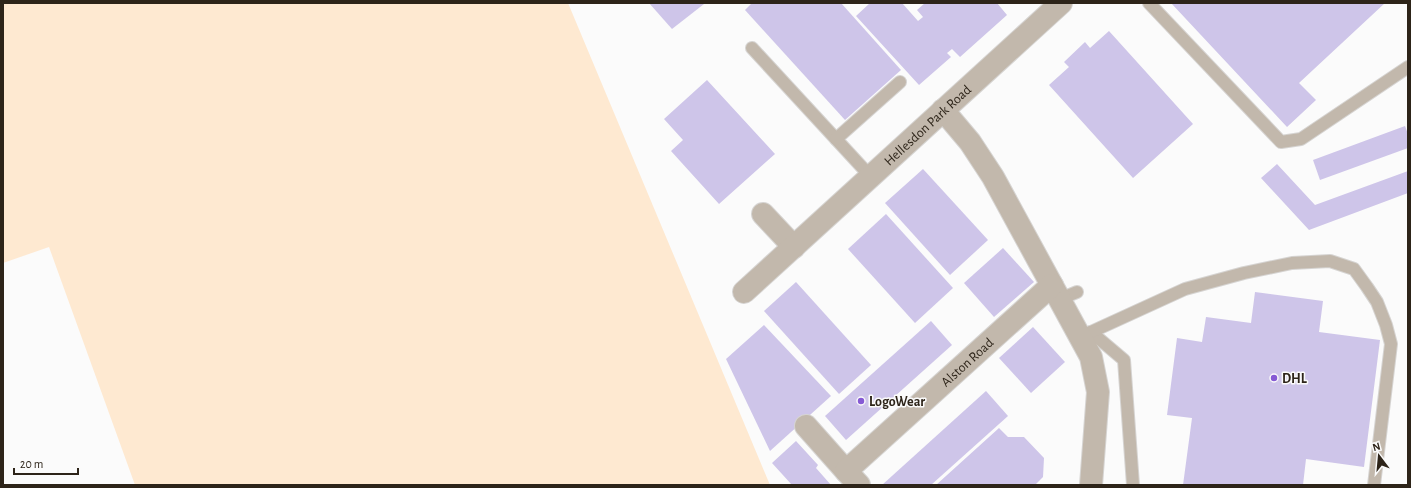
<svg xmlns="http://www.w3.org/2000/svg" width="1411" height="488" font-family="'Alegreya Sans',sans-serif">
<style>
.green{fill:#fee9d1}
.building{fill:#cec5e9}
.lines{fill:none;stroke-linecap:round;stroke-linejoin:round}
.service-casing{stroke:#d6d4d2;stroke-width:14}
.minor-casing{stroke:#d6d4d2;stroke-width:24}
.service{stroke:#c2b8ac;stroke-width:12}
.minor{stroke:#c2b8ac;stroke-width:22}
.poi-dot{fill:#865ad4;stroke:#fbfbfb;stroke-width:1.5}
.labels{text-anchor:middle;stroke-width:3;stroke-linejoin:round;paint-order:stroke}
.street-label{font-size:14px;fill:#2d2419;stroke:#fbfbfb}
.poi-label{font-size:14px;font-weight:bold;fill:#2d2419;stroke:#fbfbfb;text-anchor:start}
</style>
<rect width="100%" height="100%" fill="#fbfbfb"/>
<!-- green -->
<polygon class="green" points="3,3 568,3 770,485 135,485 49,247 3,263"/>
<!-- building -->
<g class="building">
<polygon points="649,3 702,3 704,4 672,29"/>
<polygon points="752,3 841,3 901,70 845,120 745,10"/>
<polygon points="870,3 902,3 918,21 923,17 917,10 925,3 997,3 1007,15 960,57 952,49 947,53 951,57 919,85 856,16"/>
<polygon points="1171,3 1385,3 1299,83 1316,100 1287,127"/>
<polygon points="1109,31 1193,124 1133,178 1049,85 1069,67 1064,62 1085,42 1090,48"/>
<polygon points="707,80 775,154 719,204 671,151 683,140 664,119"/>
<polygon points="1405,126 1408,134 1408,148 1320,180 1313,160"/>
<polygon points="1277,164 1315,205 1408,171 1408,193 1309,230 1261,178"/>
<polygon points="923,169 988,240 950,275 885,203"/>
<polygon points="886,214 953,288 915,323 848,249"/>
<polygon points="1003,248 1034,282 994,317 964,283"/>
<polygon points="796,282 871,365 839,394 764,311"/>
<polygon points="1255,292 1323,301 1319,332 1380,340 1364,467 1306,459 1303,485 1183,485 1192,418 1167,415 1177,338 1202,342 1206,317 1251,323"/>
<polygon points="931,321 952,345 846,440 825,416"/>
<polygon points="764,325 831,396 770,451 726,359"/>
<polygon points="1033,327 1065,362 1031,393 999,358"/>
<polygon points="986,391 1008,416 931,485 882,485"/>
<polygon points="999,428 1008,437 1024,437 1044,458 1043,477 1035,485 936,485"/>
<polygon points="796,441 818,465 816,468 831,485 792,485 772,463"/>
</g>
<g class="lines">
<!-- service casing -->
<g class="service-casing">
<g id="service">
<polyline points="1149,3 1281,142 1301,139 1408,67"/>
<polyline points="752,48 871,177"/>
<polyline points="836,139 900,82"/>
<polyline points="1060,299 1077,292"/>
<polyline points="1091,332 1124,360 1133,485"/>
<polyline points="1080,336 1091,332 1185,289 1244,273 1292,263 1330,261 1354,269 1367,287 1377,302 1386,325 1391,344 1374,485"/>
</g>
</g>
<!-- minor casing -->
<g class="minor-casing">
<g id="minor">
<polyline points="943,110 970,142 993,177 1091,357 1098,392 1091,485"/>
<polyline points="763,214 794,247"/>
<path id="s1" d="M744 292 1061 3"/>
<polyline points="806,426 846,471"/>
<path id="s2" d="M859 485 846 471 1052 285"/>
</g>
</g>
<!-- service -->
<use href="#service" class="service"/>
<!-- minor -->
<use href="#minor" class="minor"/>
</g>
<!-- markers -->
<g class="poi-dot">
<circle cx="1274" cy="378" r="4"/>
<circle cx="861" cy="401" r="4"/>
</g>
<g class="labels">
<!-- street labels -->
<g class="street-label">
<text dy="5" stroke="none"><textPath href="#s1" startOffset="248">Hellesdon Park Road</textPath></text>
<text dy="5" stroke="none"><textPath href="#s2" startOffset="182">Alston Road</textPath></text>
</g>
<!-- poi labels -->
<g class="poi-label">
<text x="1282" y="383">DHL</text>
<text x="869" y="406">LogoWear</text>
</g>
</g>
<!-- border -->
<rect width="1411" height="488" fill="none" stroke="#2d2419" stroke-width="8"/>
<!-- north arrow -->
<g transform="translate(1379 456) rotate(344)" stroke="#fbfbfb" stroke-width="3" paint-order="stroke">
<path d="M0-3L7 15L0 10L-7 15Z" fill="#2d2419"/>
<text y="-6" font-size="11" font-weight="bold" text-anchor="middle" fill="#2d2419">N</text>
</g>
<!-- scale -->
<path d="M14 468v6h64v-6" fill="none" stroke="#2d2419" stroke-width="2"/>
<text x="20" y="468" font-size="12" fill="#2d2419" stroke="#fbfbfb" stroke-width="3" paint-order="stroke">20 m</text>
</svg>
